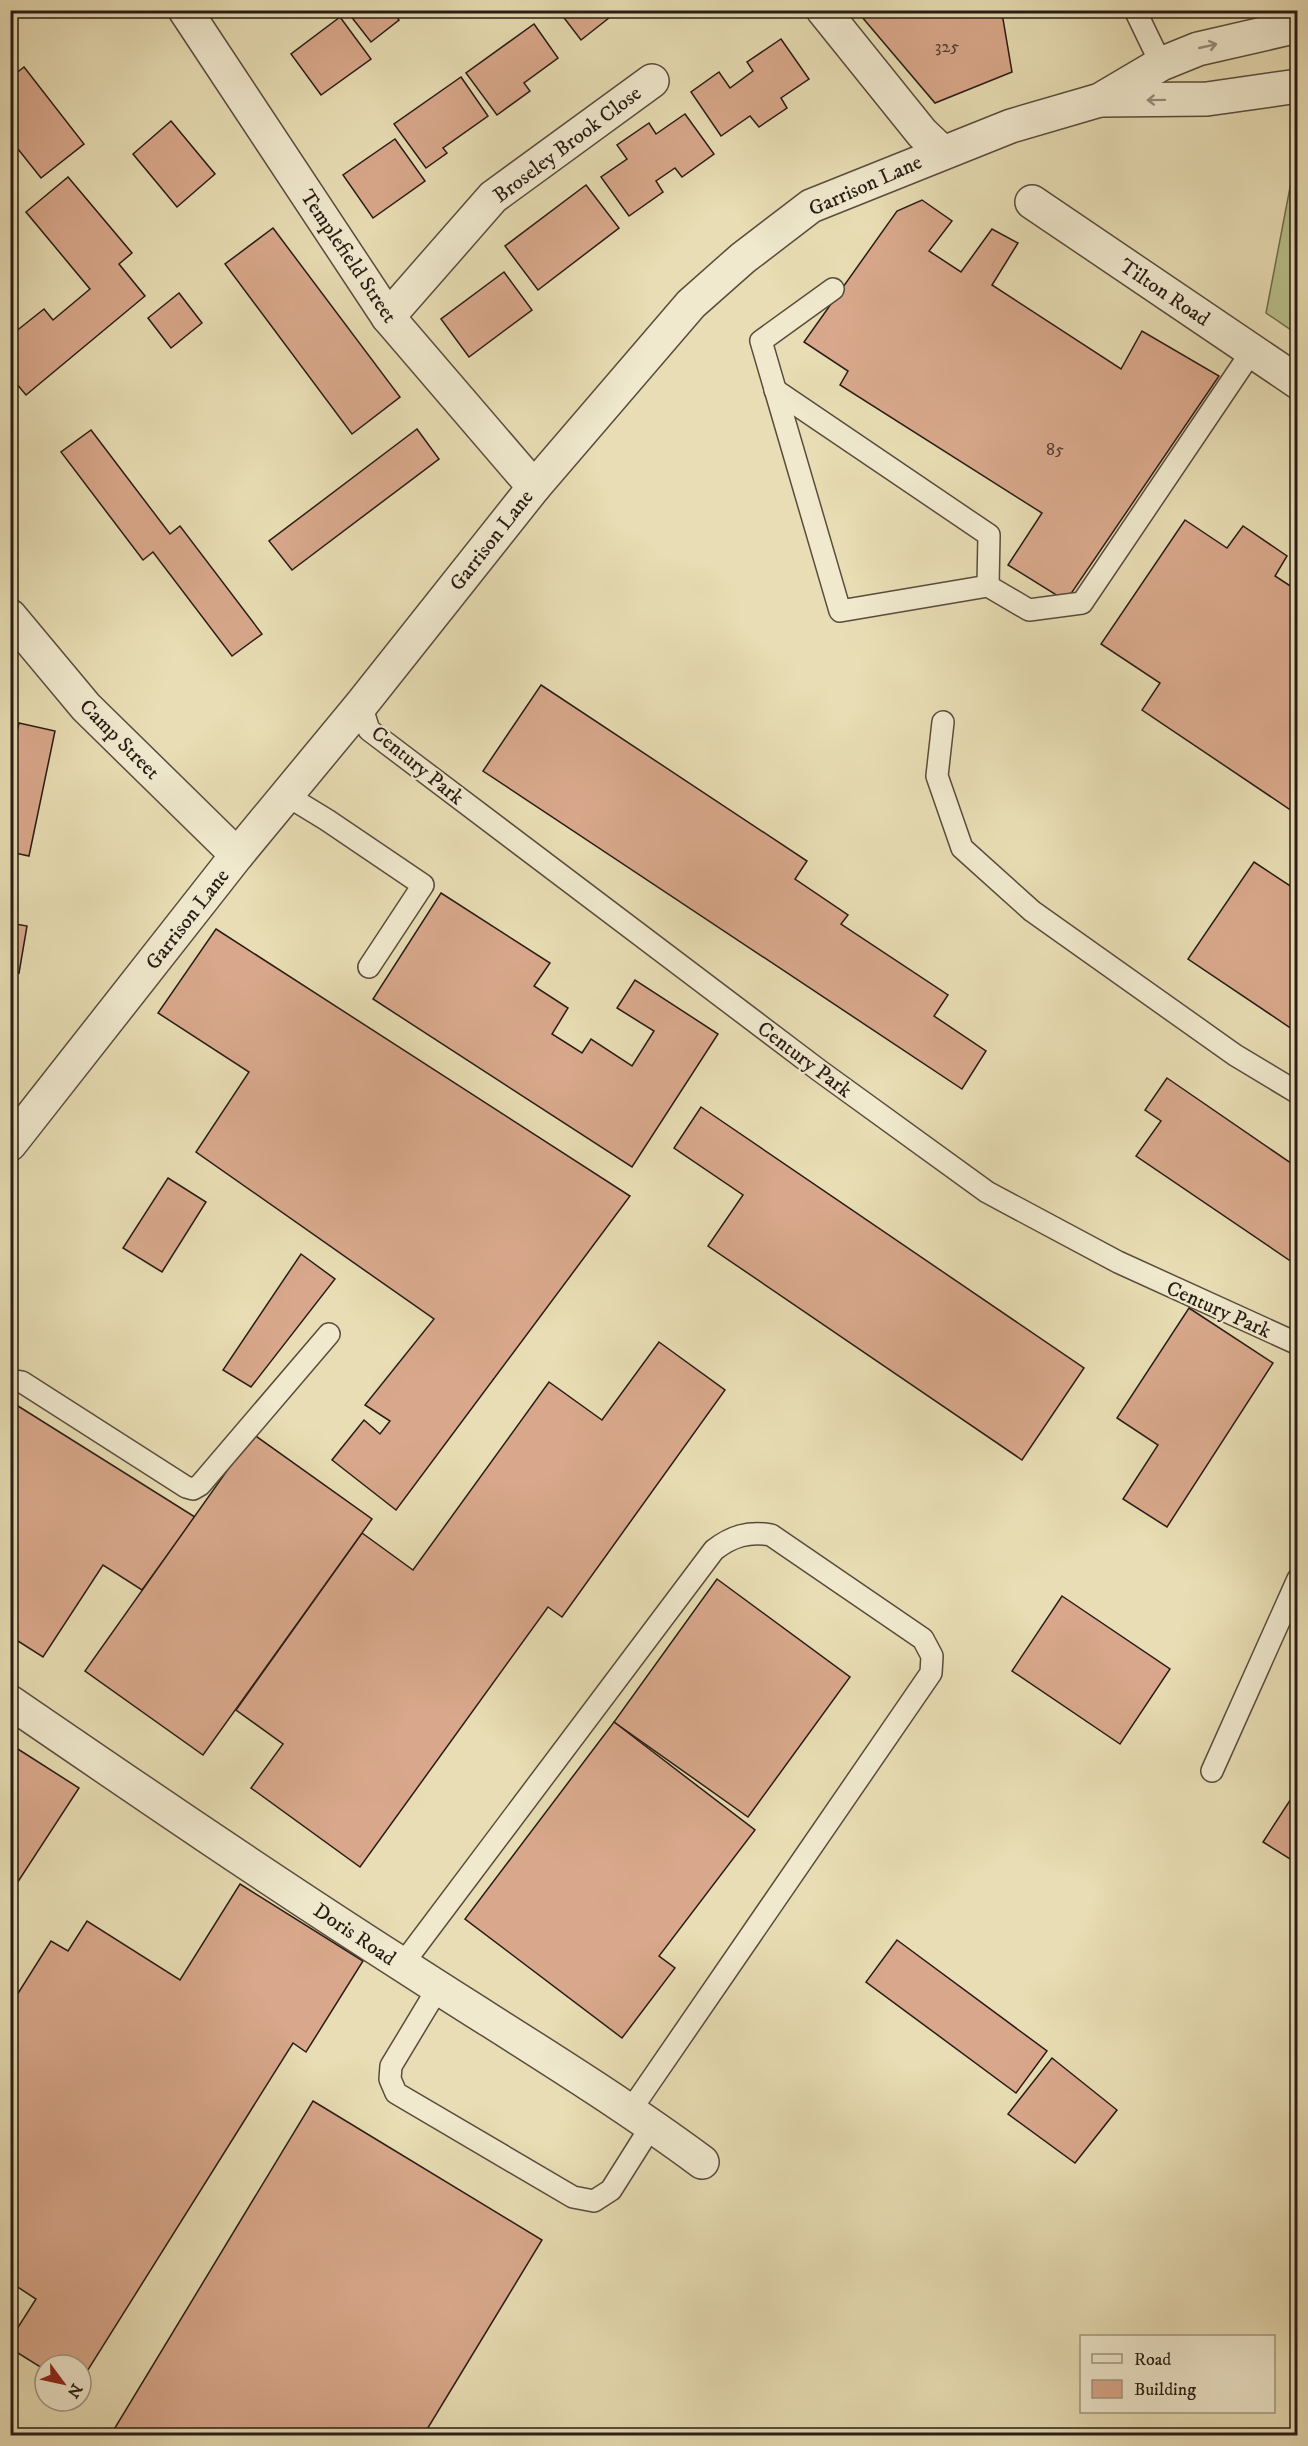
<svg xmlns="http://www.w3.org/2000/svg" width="1308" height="2446" font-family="'IM FELL DW Pica',serif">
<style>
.green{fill:#b8c08b;stroke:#706e50;stroke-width:1.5}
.building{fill:#d9a88c;stroke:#291c15;stroke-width:1.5}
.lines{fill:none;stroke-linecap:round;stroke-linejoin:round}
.service-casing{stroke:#594c3d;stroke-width:24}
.minor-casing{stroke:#594c3d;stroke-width:36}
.tertiary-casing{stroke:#594c3d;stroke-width:36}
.service{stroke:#f0e9ce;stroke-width:21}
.minor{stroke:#f0e9ce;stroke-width:33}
.tertiary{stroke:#f0e9ce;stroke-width:33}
.oneway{stroke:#968d7b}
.labels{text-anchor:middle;stroke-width:4.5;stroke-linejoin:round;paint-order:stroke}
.number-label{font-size:18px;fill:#553f33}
.street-label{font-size:21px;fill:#291c15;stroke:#f0e9ce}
</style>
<rect width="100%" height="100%" fill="#e8ddb4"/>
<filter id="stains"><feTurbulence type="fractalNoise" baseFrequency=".00333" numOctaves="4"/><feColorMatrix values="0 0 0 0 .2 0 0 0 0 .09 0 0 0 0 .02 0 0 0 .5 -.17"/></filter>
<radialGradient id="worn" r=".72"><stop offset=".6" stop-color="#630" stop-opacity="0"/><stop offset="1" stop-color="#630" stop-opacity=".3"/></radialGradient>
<!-- green -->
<polygon class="green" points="1297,151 1297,334 1266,313"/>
<!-- building -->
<g class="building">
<polygon points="346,10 396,10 394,13 399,20 371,42"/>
<polygon points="558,10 619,10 581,40"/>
<polygon points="856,10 996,10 1003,19 1012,72 935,103"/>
<polygon points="340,17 371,59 321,95 291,54"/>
<polygon points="534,24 558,58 524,83 530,91 497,115 466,73"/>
<polygon points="781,39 809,79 781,98 787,108 759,127 750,116 721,136 691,92 719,72 730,88 753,71 747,62"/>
<polygon points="24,67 84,144 41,178 10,139 10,78"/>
<polygon points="461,77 488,116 443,148 447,153 426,168 394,124"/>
<polygon points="685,114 714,154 682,177 675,168 656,181 663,192 629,216 601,177 627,159 617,145 649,123 656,134"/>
<polygon points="171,121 215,174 177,207 133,154"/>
<polygon points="395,139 425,181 373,218 343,175"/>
<polygon points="68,177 132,253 119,264 145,296 26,395 10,376 10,336 44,309 53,320 90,289 26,212"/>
<polygon points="586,185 619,228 538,290 505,246"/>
<polygon points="922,200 952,221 929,251 961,272 992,229 1018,243 992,285 1121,369 1142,331 1219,376 1066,601 1008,565 1042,513 840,385 848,371 804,342 897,211"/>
<polygon points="273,228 400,397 352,434 225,264"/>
<polygon points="504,272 532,310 469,357 441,319"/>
<polygon points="179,293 202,323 171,348 148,318"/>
<polygon points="417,429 439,459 292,570 269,541"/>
<polygon points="91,430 170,534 180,526 262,634 232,656 153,552 143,560 61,452"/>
<polygon points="1185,520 1227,548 1243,526 1287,556 1275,576 1298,591 1298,815 1142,710 1160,683 1101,644"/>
<polygon points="541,685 807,861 795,879 848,915 841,924 948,995 934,1016 986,1051 962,1089 483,771"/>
<polygon points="19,723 55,731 29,856 10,852 10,762"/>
<polygon points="1254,862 1298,891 1298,1033 1188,959"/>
<polygon points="441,893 550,963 534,986 568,1008 552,1034 582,1053 591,1039 632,1066 654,1031 617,1008 635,980 718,1034 632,1167 373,999"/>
<polygon points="10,923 27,926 19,973 10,971"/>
<polygon points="216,929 630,1196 396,1510 332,1460 364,1420 380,1434 390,1421 365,1405 434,1319 196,1152 249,1072 158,1013"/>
<polygon points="1167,1078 1298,1168 1298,1255 1292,1262 1136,1156 1161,1121 1145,1110"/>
<polygon points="701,1107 1084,1368 1022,1460 708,1246 743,1195 674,1148"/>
<polygon points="168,1178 206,1202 162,1272 123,1248"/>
<polygon points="301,1254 335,1279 251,1387 223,1370"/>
<polygon points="1189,1308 1273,1363 1167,1527 1123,1499 1158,1445 1117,1418"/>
<polygon points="659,1342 725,1390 562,1617 548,1607 360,1867 251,1788 283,1744 236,1710 362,1533 413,1570 549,1382 602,1420"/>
<polygon points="10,1401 195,1517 142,1590 103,1565 43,1657 10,1636"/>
<polygon points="253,1434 372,1519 203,1755 85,1671"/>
<polygon points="717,1579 850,1677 748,1817 614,1722"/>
<polygon points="1062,1596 1170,1669 1120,1744 1012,1671"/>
<polygon points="614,1722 755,1830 659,1956 675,1968 622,2038 465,1919"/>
<polygon points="10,1744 79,1788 10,1894"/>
<polygon points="1298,1788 1298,1864 1263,1842"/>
<polygon points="240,1884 363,1961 306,2052 293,2043 81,2381 81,2365 45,2365 45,2370 10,2348 10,2340 36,2299 10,2282 10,2006 51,1941 68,1951 87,1921 180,1980"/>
<polygon points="897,1940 1047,2051 1016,2093 866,1982"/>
<polygon points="1052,2058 1117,2110 1075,2163 1008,2114"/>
<polygon points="313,2101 542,2240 423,2436 110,2436"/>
</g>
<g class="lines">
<!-- service casing -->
<g class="service-casing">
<g id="service">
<polyline points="1135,10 1161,64"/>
<polyline points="833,289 761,341 840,611 988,586 1029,610 1082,603 1252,351"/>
<polyline points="775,390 989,535 988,586"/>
<polyline points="361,705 369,730 820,1071 987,1192 1118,1262 1298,1344"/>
<polyline points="943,722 937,776 962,848 1032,911 1235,1055 1298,1093"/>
<polyline points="286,795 327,820 423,885 369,967"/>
<polyline points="10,1380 22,1382 186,1487 193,1489 200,1485 329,1334"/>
<polyline points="1212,1771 1298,1579"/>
<path d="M402 1965 714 1550C732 1536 749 1531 771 1535L923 1639 932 1656 931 1673 630 2111"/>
<polyline points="438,1988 391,2066 390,2079 396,2093 573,2197 594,2201 611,2190 652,2125"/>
</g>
</g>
<!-- minor casing -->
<g class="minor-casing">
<g id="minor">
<polyline points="185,10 388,317 534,487"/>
<polyline points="823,10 922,133 942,152"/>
<polyline points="1032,202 1298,382"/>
<polyline points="388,317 493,197 652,81"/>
<polyline points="10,616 86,707 237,855"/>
<path d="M10 1702C140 1791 270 1880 403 1965 503 2030 606 2091 702 2162"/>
</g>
</g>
<!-- tertiary casing -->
<g class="tertiary-casing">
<g id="tertiary">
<polyline points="1101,100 1207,99 1298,86"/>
<polyline points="10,1144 237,855 361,705 534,487 691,304 743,258 811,206 1011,126 1100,100 1161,64 1198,49 1298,26"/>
</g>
</g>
<!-- service -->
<use href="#service" class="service"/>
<!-- minor -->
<use href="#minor" class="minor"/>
<!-- tertiary -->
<use href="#tertiary" class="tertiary"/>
</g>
<!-- one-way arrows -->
<defs><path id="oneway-shaft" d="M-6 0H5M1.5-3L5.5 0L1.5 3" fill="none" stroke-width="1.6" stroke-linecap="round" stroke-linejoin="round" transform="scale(1.5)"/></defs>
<g class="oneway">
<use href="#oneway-shaft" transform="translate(1208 46) rotate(-13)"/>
<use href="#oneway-shaft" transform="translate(1156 100) rotate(179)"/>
</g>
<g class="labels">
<!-- number labels -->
<g class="number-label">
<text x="947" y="52">325</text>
<text x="1055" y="455">85</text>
</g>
<!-- street labels -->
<g class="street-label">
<text transform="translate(567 144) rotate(-37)" y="7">Broseley Brook Close</text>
<text transform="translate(865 185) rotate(-24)" y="7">Garrison Lane</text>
<text transform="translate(349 256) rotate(56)" y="7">Templefield Street</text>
<text transform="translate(1165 292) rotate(34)" y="7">Tilton Road</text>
<text transform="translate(491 540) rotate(-52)" y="7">Garrison Lane</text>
<text transform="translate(120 739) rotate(45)" y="7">Camp Street</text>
<text transform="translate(418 765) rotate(39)" y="7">Century Park</text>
<text transform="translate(187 919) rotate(-52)" y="7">Garrison Lane</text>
<text transform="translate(805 1059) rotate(37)" y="7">Century Park</text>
<text transform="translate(1219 1309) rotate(24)" y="7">Century Park</text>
<text transform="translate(355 1934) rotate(34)" y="7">Doris Road</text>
</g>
</g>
<!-- margin -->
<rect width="1308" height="2446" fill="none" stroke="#e8ddb4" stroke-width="36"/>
<rect x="12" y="12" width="1284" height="2422" fill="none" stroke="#291c15" stroke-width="3"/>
<rect x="18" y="18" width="1272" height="2410" fill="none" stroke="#291c15" stroke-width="1.5"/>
<!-- legend -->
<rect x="1080" y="2335" width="195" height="78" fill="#f0e9ce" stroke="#a09784" stroke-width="1.5"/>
<rect x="1092" y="2354" width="30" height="9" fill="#f0e9ce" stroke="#a09784" stroke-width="1.5"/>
<text x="1134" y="2365" font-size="18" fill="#291c15">Road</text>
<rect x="1092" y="2380" width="30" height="18" fill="#d9a88c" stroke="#a09784" stroke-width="1.5"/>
<text x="1134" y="2395" font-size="18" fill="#291c15">Building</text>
<!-- north arrow -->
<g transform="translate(63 2383) rotate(123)"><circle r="28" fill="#f0e9ce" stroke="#a09784" stroke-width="1.5"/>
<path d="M0-4.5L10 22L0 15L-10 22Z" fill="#8f2418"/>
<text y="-9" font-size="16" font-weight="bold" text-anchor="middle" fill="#291c15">N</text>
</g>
<rect width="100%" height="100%" filter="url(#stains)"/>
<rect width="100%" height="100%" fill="url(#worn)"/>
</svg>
